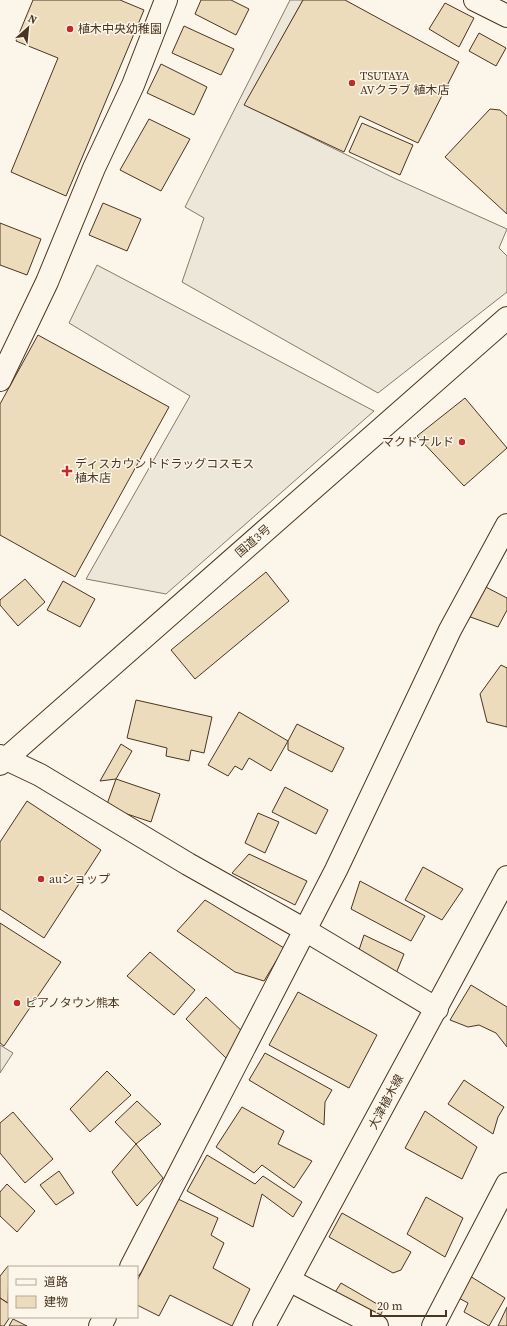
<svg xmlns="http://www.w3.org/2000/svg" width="507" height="1326" font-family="'Source Serif 4','Noto Sans JP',serif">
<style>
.parking{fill:#ede7d9;stroke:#887966}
.building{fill:#ecdcbc;stroke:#4a3520}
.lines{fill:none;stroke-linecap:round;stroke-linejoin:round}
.minor-casing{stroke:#4a3520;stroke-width:24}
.primary-casing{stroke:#4a3520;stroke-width:24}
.trunk-casing{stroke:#4a3520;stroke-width:24}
.minor{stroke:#fbf6e9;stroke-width:22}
.primary{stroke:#fbf6e9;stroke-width:22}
.trunk{stroke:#fbf6e9;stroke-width:22}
.poi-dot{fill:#c62828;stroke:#fbf6e9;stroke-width:1.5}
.labels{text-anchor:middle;stroke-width:3;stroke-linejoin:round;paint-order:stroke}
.poi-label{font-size:12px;fill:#4a3520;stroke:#fbf6e9;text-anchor:start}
.street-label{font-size:12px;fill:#4a3520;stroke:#fbf6e9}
</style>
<rect width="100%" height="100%" fill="#fbf6e9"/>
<!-- parking -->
<g class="parking">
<polygon points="290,0 303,0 245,105 396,179 507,229 499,248 507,256 507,292 378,393 182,282 204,218 185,207"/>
<polygon points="97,265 374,411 166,594 86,579 190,396 69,323"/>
<polygon points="0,1045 13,1053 0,1073"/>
</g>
<!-- building -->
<g class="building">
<polygon points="33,0 120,0 144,10 66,196 11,172 58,58 16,41"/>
<polygon points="201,0 231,0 249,9 236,35 195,14"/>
<polygon points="303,0 345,0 459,62 418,143 360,116 344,152 244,105"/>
<polygon points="445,3 474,18 459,47 429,29"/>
<polygon points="184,26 234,49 221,75 172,53"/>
<polygon points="479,33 506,48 496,66 469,51"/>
<polygon points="161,64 207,87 194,115 147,93"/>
<polygon points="490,109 500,110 507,116 507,214 445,157"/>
<polygon points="149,119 190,139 161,191 120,170"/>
<polygon points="362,123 413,145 400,175 349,152"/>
<polygon points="103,203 141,219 127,251 89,235"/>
<polygon points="0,223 41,239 27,275 0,265"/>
<polygon points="38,335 169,407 75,577 0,535 0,404"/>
<polygon points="465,398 507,448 464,486 417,436"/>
<polygon points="266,572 289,601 195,679 171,650"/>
<polygon points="25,579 45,602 18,626 0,605 0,600"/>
<polygon points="63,581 95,599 80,627 47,610"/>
<polygon points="480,584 507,598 507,610 498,627 465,615"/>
<polygon points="501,665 507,668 507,727 487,722 480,694"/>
<polygon points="136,700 212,717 204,753 191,750 189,761 166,756 167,748 127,738"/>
<polygon points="239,712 288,741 271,771 249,758 242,770 235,766 228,776 208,765"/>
<polygon points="297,724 344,748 332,772 288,750 288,741"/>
<polygon points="121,744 132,751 116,779 100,781"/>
<polygon points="116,779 160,794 151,822 106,807"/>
<polygon points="285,787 328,810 316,834 272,812"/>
<polygon points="27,801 101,850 44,938 0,909 0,842"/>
<polygon points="258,813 279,822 265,853 245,843"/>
<polygon points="249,854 307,881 295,905 232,873"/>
<polygon points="423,867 463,889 442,920 405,900"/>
<polygon points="360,881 425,916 411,941 351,909"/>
<polygon points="205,900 284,948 264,981 235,972 177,931"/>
<polygon points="0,923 61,962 4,1046 0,1043"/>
<polygon points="364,935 404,954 395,976 357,956"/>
<polygon points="150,952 195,990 174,1015 127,976"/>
<polygon points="471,985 507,1007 507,1047 496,1033 479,1025 468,1027 450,1020"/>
<polygon points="298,992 377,1035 349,1088 269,1045"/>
<polygon points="206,997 244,1033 228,1060 186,1019"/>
<polygon points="265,1053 332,1090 325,1102 324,1125 249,1080"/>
<polygon points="107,1071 131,1095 90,1132 70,1109"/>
<polygon points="464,1080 504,1107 498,1117 493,1134 448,1104"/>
<polygon points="137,1101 161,1124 136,1144 115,1122"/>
<polygon points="242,1107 284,1131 278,1144 312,1161 294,1188 262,1165 254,1173 216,1147"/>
<polygon points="425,1111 477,1147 462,1179 405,1148"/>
<polygon points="13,1112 53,1159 25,1183 0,1153 0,1123"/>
<polygon points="136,1144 163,1178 137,1206 112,1172"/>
<polygon points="207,1155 255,1184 263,1176 302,1202 293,1217 262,1194 253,1227 187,1191"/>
<polygon points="59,1171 74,1193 56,1205 40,1185"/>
<polygon points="7,1184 35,1211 17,1232 0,1216 0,1192"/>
<polygon points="426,1197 463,1218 445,1257 407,1234"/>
<polygon points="178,1199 218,1218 211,1235 224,1243 213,1268 250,1289 232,1326 170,1295 159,1316 137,1305 137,1281"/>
<polygon points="342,1213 411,1252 401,1270 393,1273 329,1237"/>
<polygon points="8,1266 9,1267 8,1303 0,1298 0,1276"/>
<polygon points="462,1271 505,1298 489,1326 464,1312 468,1303 455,1296"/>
<polygon points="341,1283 384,1308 377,1322 332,1297"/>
<polygon points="0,1298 9,1304 10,1317 4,1326 0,1326"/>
<polygon points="507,1307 507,1326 498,1326"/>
<polygon points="13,1319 27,1326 9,1326"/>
</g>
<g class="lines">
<!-- minor casing -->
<g class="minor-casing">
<g id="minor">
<polyline points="475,0 507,16"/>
<polyline points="0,380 47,282 94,168 133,85 166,0"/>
<polyline points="0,756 40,775 188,864 305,930 437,1009"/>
<polyline points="131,1267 336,870 450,630 507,525"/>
<polyline points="289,1280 377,1326"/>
<polyline points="100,1326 105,1317"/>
<polyline points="433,1326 507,1184"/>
</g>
</g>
<!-- primary casing -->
<g class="primary-casing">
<polyline id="primary" points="264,1326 507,877"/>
</g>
<!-- trunk casing -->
<g class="trunk-casing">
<polyline id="trunk" points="0,764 507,318"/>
</g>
<!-- minor -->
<use href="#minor" class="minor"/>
<!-- primary -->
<use href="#primary" class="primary"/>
<!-- trunk -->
<use href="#trunk" class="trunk"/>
</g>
<!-- markers -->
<g class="poi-dot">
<circle cx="70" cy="29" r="4"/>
<circle cx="352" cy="83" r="4"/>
<circle cx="462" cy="442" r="4"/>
<path d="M65 465h4v4h4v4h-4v4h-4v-4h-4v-4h4z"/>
<circle cx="41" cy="879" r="4"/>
<circle cx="17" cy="1003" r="4"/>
</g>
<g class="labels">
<!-- poi labels -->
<g class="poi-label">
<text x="78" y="33">植木中央幼稚園</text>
<text x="360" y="80">TSUTAYA<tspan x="360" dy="14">AVクラブ 植木店</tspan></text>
<text x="454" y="446" text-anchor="end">マクドナルド</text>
<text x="75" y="468">ディスカウントドラッグコスモス<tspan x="75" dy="14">植木店</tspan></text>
<text x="49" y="883">auショップ</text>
<text x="25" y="1007">ピアノタウン熊本</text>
</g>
<!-- street labels -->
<g class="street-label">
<text transform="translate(253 541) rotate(-41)" y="4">国道3号</text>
<text transform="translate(386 1102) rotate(-62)" y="4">大津植木線</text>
</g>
</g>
<!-- legend -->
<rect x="8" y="1266" width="130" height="52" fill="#fbf6e9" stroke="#b4a999"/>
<rect x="16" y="1279" width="20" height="6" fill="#fbf6e9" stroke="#b4a999"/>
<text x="44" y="1286" font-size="12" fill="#4a3520">道路</text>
<rect x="16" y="1296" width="20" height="12" fill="#ecdcbc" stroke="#b4a999"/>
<text x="44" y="1306" font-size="12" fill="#4a3520">建物</text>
<!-- north arrow -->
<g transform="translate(28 28) rotate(27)" stroke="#fbf6e9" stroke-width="3" paint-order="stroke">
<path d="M0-3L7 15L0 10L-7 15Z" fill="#4a3520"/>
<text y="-6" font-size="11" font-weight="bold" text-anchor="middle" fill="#4a3520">N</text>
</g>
<!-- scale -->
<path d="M371 1310v6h75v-6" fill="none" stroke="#4a3520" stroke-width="2"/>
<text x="377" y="1310" font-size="12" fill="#4a3520" stroke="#fbf6e9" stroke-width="3" paint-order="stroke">20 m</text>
</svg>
